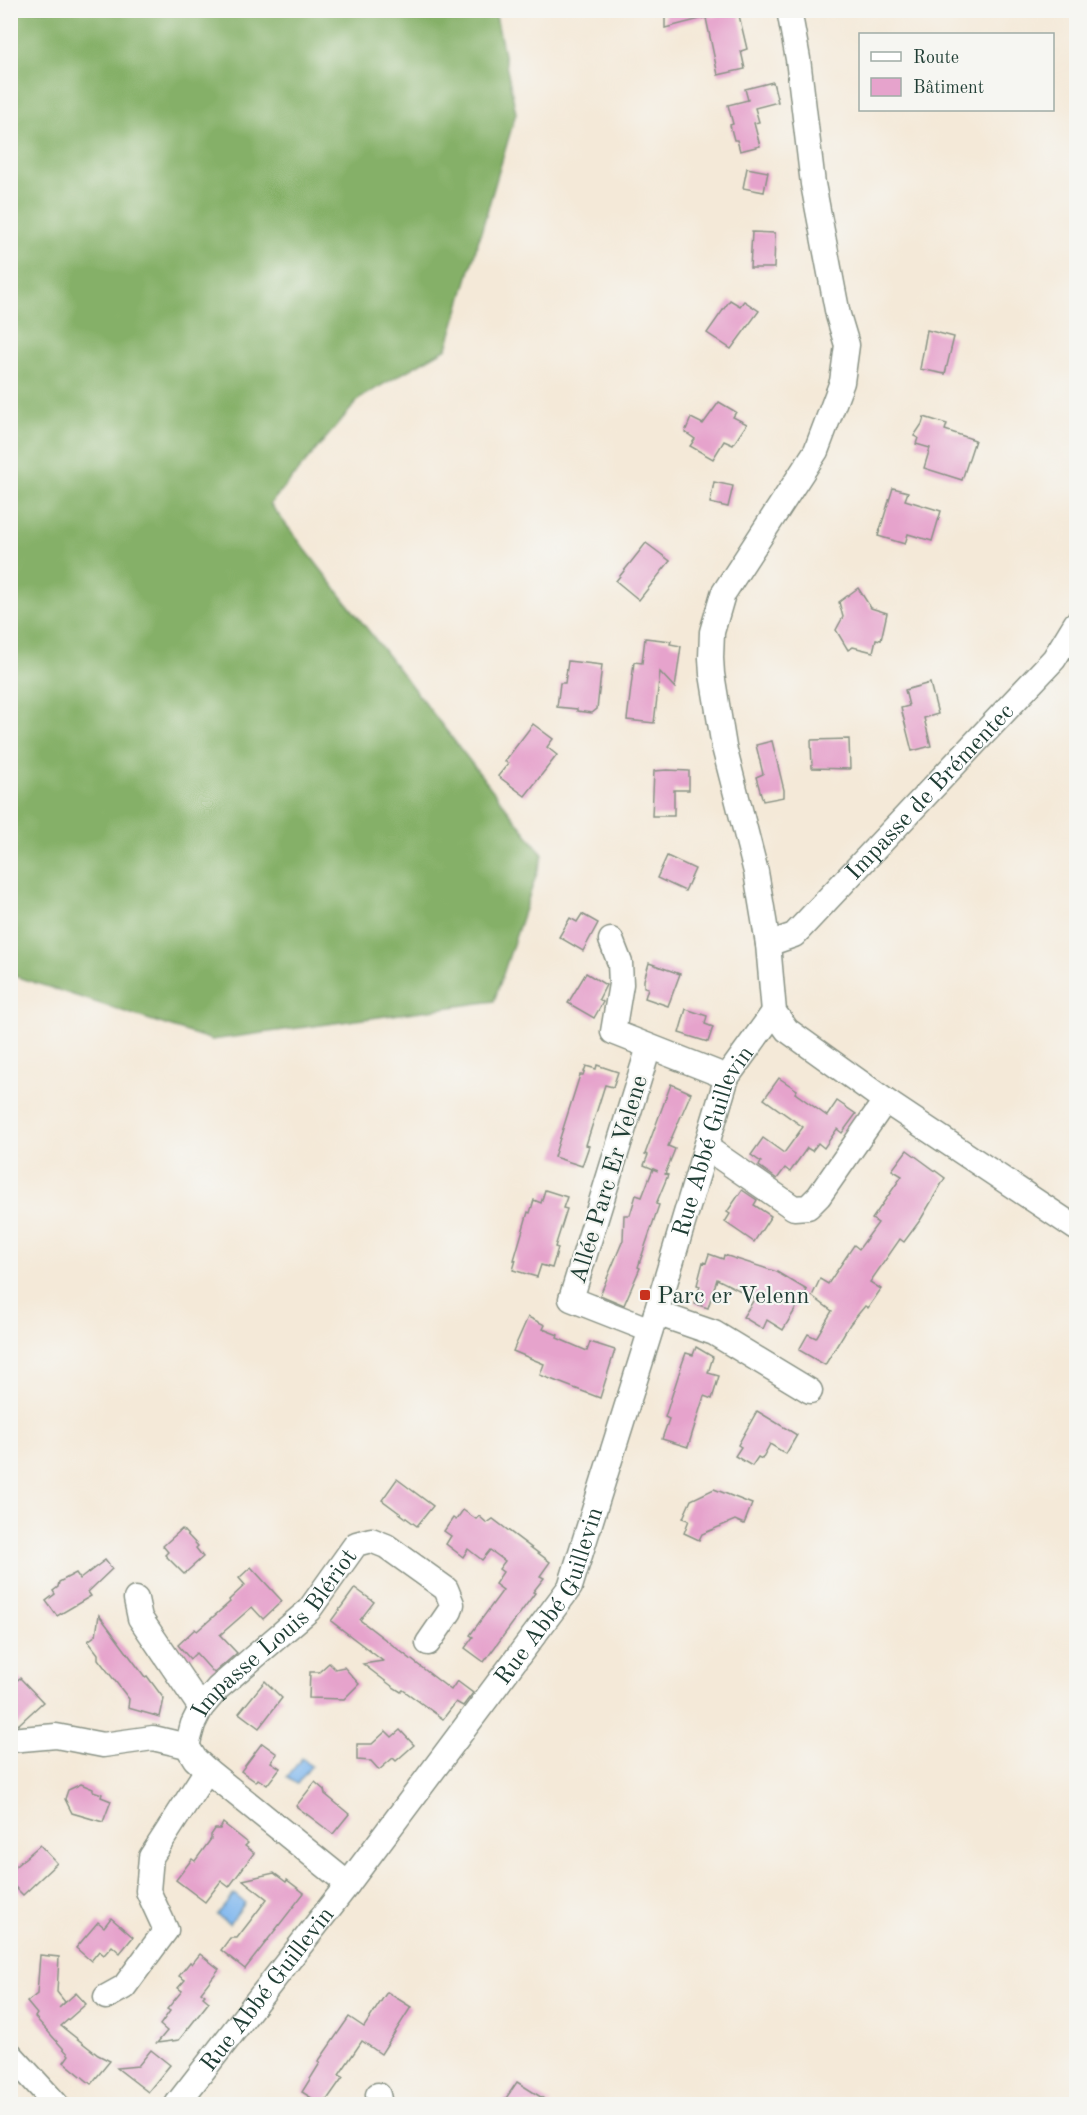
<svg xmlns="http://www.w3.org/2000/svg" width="1087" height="2115" font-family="'Old Standard TT',serif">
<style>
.forest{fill:#85b067;stroke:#52764e;stroke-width:1.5}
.water{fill:#7eb6ee;stroke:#4e7a91;stroke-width:1.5}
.building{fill:#e6a3cc}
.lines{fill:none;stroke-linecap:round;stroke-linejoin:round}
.street-casing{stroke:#8a9386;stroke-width:27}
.street{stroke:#fff;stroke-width:24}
.poi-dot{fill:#c8321e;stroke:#f6f6f2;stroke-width:2}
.labels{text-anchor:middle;stroke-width:4.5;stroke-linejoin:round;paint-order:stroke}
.street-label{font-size:24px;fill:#1f3d34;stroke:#f6f6f2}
.poi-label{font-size:24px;fill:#1f3d34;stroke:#f6f6f2;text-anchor:start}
</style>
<rect width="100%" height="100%" fill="#f6f6f2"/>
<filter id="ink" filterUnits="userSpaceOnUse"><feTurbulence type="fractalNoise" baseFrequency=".0167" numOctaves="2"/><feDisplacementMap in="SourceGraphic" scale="12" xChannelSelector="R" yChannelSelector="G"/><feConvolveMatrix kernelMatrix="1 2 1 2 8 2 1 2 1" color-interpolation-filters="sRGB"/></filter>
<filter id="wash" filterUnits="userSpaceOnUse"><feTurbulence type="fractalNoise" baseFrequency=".008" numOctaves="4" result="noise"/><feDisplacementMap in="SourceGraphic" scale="24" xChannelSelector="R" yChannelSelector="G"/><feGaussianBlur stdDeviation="1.35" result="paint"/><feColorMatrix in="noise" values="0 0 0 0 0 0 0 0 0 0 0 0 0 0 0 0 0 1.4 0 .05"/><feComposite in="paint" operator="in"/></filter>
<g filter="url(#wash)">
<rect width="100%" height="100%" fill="#f4e9d8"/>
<!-- forest -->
<polygon class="forest" points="11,10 495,11 516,113 447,348 361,397 270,504 543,855 494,1001 212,1040 11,975"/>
<!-- water -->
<g class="water">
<polygon points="302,1758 311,1766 297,1784 287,1777"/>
<polygon points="234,1894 245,1903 229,1924 217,1915"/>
</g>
<g id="blocks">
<!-- building -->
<g class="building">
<polygon points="665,10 711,10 712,16 665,28"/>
<polygon points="738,11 747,49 741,51 745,69 718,75 706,18"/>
<polygon points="773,82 778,102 755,108 759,122 754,123 760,146 740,151 737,140 734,140 730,125 733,124 728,105 748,100 745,89"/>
<polygon points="747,168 768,172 764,192 743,188"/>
<polygon points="752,232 775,233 774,268 750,268"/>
<polygon points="730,300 740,306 744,301 759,311 731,349 707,333"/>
<polygon points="927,330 954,337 945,374 920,369"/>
<polygon points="719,402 736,412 733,417 747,424 733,445 724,441 713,459 690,446 695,439 685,432 691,418 703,424"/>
<polygon points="924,417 947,424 945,430 975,440 962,480 924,468 930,448 916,444 918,438 914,436 922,424"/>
<polygon points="714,482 733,486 728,507 710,503"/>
<polygon points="893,488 908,492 905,500 941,511 932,541 908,534 905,544 878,536"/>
<polygon points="646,543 670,561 639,600 616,581"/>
<polygon points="858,588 871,608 887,613 881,640 876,639 873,652 853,647 848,650 836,630 843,617 839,602"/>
<polygon points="645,638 671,641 670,644 681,646 675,688 660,672 654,723 627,720 634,662 642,663"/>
<polygon points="568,661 602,665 597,709 592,713 577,711 577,709 557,707 560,683 565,683"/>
<polygon points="930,683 938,714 924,718 931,746 912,751 901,708 909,706 905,690"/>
<polygon points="533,724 553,739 547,747 557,755 525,796 498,776 508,764 505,761"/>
<polygon points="849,739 850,769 812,768 811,740"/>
<polygon points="772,741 784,790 784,797 763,801 756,777 763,774 756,745"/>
<polygon points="667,770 689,771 689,790 674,790 674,816 652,816 654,771"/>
<polygon points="667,856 695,869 685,891 657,878"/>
<polygon points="582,914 598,923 583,951 559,937 570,918 577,922"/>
<polygon points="649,963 680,974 668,1006 645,998 648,988 644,987 644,980"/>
<polygon points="586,973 606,985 599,999 603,1002 594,1018 568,1003"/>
<polygon points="686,1009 707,1016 705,1024 713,1027 708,1042 679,1033"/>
<polygon points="597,1065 618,1072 613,1087 605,1085 586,1145 589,1146 582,1166 554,1157 580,1075 583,1075 586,1066 596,1069"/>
<polygon points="779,1078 797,1090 795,1093 827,1116 837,1101 856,1114 842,1133 837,1129 824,1148 818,1143 812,1151 807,1148 790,1172 785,1168 777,1179 759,1166 761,1162 751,1155 763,1138 784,1153 803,1127 764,1099"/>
<polygon points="671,1084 691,1093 668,1146 675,1149 665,1174 668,1175 656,1204 659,1205 638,1267 640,1268 624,1305 600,1295 623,1240 624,1215 630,1215 636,1195 642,1197 653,1169 658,1171 644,1165 648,1155 645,1154"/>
<polygon points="907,1150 945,1178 921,1219 904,1242 900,1239 870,1282 881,1289 868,1308 865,1306 850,1324 825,1365 799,1350 808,1334 816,1338 832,1311 812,1296 820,1279 828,1284 854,1245 859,1249 878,1223 872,1219 902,1176 892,1170"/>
<polygon points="545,1190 567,1197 563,1208 567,1209 555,1247 558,1248 552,1268 541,1265 537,1277 513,1270 516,1260 514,1260 528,1212 530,1213 534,1200 541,1203"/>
<polygon points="742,1190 757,1200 754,1205 771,1216 754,1242 725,1222 730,1214 727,1212"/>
<polygon points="709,1254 723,1259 724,1255 777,1272 807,1290 783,1330 767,1320 763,1329 743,1317 755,1298 717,1279 708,1308 695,1304 700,1286 697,1285 703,1262 706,1263"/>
<polygon points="528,1317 545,1325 543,1329 558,1335 557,1338 587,1351 590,1342 615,1350 600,1398 540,1375 544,1364 513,1351"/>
<polygon points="696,1347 713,1357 708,1373 719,1376 712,1399 704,1396 688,1447 662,1439 669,1419 665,1417 682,1364 686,1353 693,1355"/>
<polygon points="757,1411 797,1435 786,1454 770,1444 762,1459 758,1457 752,1466 735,1456 741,1447 738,1445"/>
<polygon points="397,1479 433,1506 417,1526 382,1500"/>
<polygon points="714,1489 752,1504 744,1524 735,1520 702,1534 699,1540 684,1533 689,1520 683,1518 691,1500"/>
<polygon points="463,1510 476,1519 479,1516 487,1523 493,1519 550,1562 540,1576 544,1578 533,1592 535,1593 484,1662 465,1648 473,1637 470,1635 503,1590 495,1584 503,1572 499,1569 505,1561 490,1550 482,1560 468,1549 463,1557 446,1544 451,1536 444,1531 453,1518 456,1520"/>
<polygon points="182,1529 198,1546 196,1548 203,1557 184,1574 165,1555 168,1552 163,1546"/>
<polygon points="105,1560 112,1569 88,1592 91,1596 57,1616 46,1601 55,1594 53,1591 58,1587 59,1582 76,1573 80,1579"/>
<polygon points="251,1567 282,1601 263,1619 252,1607 220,1635 237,1653 214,1673 196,1653 190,1659 178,1645 195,1629 197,1631 230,1602 229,1600 245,1585 239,1578"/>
<polygon points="355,1588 374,1602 360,1620 451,1690 457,1681 473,1693 463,1706 456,1702 443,1719 403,1690 401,1692 393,1687 363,1664 383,1661 331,1621"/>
<polygon points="99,1615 145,1677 147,1676 164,1699 160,1717 128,1708 129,1699 98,1659 98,1654 88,1641 96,1635"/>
<polygon points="329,1663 335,1669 344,1667 359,1684 344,1699 309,1698 310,1672 319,1672"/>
<polygon points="20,1678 43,1702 18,1725 10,1716 10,1686"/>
<polygon points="265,1681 282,1698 259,1728 239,1713"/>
<polygon points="400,1730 414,1745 396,1761 393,1758 379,1770 371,1761 357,1760 357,1744 372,1744 386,1731 392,1737"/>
<polygon points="262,1743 277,1754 271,1762 280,1768 267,1785 258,1779 256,1782 241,1771"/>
<polygon points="315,1782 324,1790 325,1794 349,1814 333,1834 296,1806"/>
<polygon points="81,1784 93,1789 93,1791 102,1794 101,1797 111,1801 103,1822 72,1813 65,1799 68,1790"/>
<polygon points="223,1823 248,1843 245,1846 254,1853 229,1887 221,1881 205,1902 176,1880 192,1859 195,1861 211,1839 211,1835 215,1829 220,1829"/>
<polygon points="40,1845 57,1863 23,1895 10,1882 10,1871"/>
<polygon points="274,1873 286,1882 287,1880 304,1893 245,1969 221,1950 230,1938 237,1938 267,1899 243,1880"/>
<polygon points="111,1918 133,1937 120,1953 112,1946 104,1955 99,1951 91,1961 76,1948 98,1922 104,1927"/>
<polygon points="200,1954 219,1969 201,1992 205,1995 203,1997 209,2002 179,2040 157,2043 167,2031 160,2025 170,2011 167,2009 182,1991 178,1988 185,1980 179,1976 190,1962 192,1964"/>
<polygon points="40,1955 59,1957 57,1992 65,2002 59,2008 76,1993 86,2004 61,2026 98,2055 110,2061 91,2084 64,2062 69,2055 35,2017 37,2014 27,2002 37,1994"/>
<polygon points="387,1992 411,2007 381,2054 362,2041 339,2075 343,2077 324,2104 321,2104 302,2092 320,2063 318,2062 349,2017 364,2027"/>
<polygon points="151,2050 170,2065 148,2092 117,2068 138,2066"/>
<polygon points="517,2082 552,2104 502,2104"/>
</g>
</g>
</g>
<g filter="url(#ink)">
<use href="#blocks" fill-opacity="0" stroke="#8a9386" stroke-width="1.5"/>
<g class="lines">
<!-- street casing -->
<g class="street-casing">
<g id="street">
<polyline points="789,10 798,59 813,184 838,315 847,345 842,382 816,451 723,594 712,632 711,658 712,674 724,747 756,872 768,944 774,1012 787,1030 890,1104 1076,1228"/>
<polyline points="611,940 620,963 621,984 613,1032 727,1077"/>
<path id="s1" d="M768 944 794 935 1054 659 1076 623"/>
<polyline points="649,1047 571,1299 650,1330"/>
<polyline points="707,1148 794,1208 808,1207 819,1196 885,1101"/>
<polyline points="656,1313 714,1333 810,1391"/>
<polyline points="136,1599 140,1618 201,1708"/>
<polyline points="10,1740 56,1736 103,1745 153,1738 187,1746 195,1759 207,1770 348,1884"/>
<path id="s2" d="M187 1746 193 1724 201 1708 218 1688 309 1610 356 1544 371 1540 386 1546 446 1589 452 1604 450 1611 428 1643"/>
<polyline points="106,1997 124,1987 166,1930 148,1891 151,1857 207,1770"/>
<polyline points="10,2054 56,2104"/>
<polyline points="378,2095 380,2104"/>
<path id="s3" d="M177 2104 348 1884 570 1587 656 1313 727 1077 774 1012"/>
</g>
</g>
<!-- street -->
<use href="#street" class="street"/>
</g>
</g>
<!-- markers -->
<rect class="poi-dot" x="639" y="1289" width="12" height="12" rx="3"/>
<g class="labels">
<!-- street labels -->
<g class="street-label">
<text dy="8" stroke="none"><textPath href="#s1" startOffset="225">Impasse de Brémentec</textPath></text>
<text dy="8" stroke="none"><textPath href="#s3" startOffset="1118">Rue Abbé Guillevin</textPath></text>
<text transform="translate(608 1179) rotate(-73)" y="8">Allée Parc Er Velene</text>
<text dy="8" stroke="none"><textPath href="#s3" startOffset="632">Rue Abbé Guillevin</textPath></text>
<text dy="8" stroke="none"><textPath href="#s2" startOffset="146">Impasse Louis Blériot</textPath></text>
<text dy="8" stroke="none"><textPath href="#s3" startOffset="146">Rue Abbé Guillevin</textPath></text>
</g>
<!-- poi labels -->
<g class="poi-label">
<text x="657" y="1303">Parc er Velenn</text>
</g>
</g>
<!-- margin -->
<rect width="1087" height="2115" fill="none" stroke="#f6f6f2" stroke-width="36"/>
<!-- legend -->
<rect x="859" y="33" width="195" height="78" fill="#f6f6f2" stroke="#a0aca6" stroke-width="1.5"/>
<rect x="871" y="52" width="30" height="9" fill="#ffffff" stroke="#a0aca6" stroke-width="1.5"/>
<text x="913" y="63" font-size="18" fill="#1f3d34">Route</text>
<rect x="871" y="78" width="30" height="18" fill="#e6a3cc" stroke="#a0aca6" stroke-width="1.5"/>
<text x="913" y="93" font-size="18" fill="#1f3d34">Bâtiment</text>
</svg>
